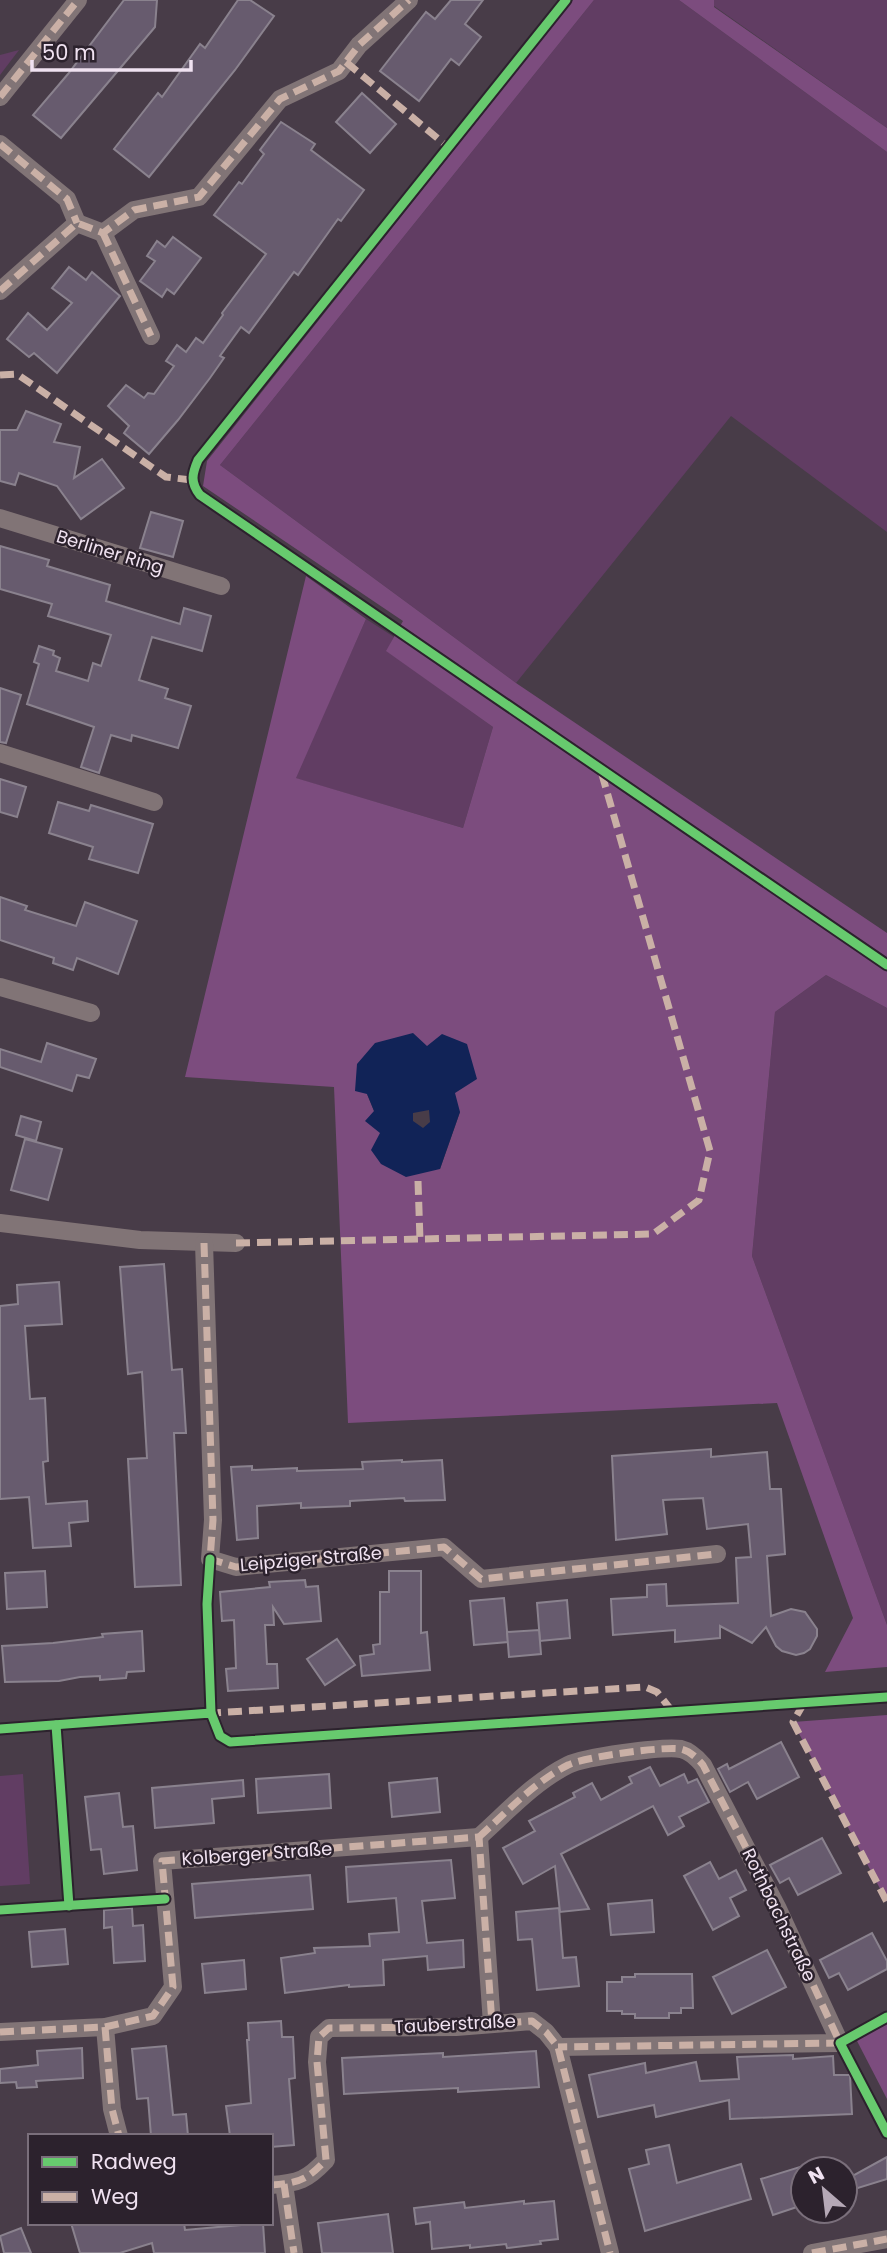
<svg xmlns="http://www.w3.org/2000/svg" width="887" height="2253" font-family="Poppins,sans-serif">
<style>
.green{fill:#613d63}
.forest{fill:#7c4c7e;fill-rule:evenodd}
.water{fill:#112357;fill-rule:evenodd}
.building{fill:#675b6e;stroke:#8a828e;stroke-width:2}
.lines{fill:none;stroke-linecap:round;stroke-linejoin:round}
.minor{stroke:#817476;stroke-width:18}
.quiet{stroke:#cab0a6;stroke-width:7;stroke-dasharray:14 7;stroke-linecap:butt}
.cycleway-casing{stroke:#2c222d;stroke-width:13}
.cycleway{stroke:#67ca6e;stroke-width:9}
.labels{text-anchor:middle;stroke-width:5;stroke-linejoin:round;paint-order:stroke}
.street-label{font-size:18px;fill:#f0e2f1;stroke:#2c222d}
</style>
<rect width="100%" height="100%" fill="#483c48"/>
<!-- green -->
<g class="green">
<polygon points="594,0 679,0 887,152 887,532 731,416 516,683 220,465"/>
<polygon points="714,0 887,0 887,128 714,6"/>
<polygon points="19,50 0,75 0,55"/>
<polygon points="366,619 394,637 387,651 493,727 463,828 295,778"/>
<polygon points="826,975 887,1008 887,1625 752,1256 775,1012"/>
<polygon points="23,1774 30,1884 0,1886 0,1776"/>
</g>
<!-- forest -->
<g class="forest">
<path d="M573 0H594L220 465 516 683 887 933V1008L826 975 775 1012 752 1256 887 1625V1667L825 1672 853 1618 777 1403 348 1423 334 1087 185 1077 306 576 366 619 296 778 463 828 493 727 386 651 403 621 203 486 207 461ZM367 1094 460 1112 440 1169 374 1111Z"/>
<polygon points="679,0 714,0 714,7 887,128 887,152"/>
<polygon points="887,1715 887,1902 793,1722"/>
<polygon points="887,2020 887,2099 856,2039"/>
</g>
<!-- water -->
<path class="water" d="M413 1033 427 1046 442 1034 467 1044 477 1079 455 1093 460 1112 440 1169 406 1177 381 1164 371 1150 380 1133 365 1121 374 1111 367 1094 355 1091 357 1064 375 1043ZM429 1110 430 1122 423 1128 413 1121V1113Z"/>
<!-- building -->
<g class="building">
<polygon points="124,0 157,0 155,27 61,138 33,115 68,74"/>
<polygon points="238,0 250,0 274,16 235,70 149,177 114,149 158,93 162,97 200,44 205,48"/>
<polygon points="451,0 483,0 465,24 481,37 459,65 451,59 419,101 380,71 426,12 435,19"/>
<polygon points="362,93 396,124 370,153 336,122"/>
<polygon points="281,122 315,144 311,150 364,190 341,221 338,219 298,275 294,272 249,333 241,327 220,356 224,358 210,378 178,420 149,454 124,433 129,426 108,406 126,385 144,398 148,393 154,394 174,366 166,361 177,345 186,352 196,338 203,343 223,315 222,313 266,254 214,215 239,182 242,184 264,154 260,150"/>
<polygon points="173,237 201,258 174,294 167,289 162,297 140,281 155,261 147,256 157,241 165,247"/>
<polygon points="69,267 86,280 92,272 120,296 57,373 34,353 29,357 7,339 28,313 47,330 72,303 52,288"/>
<polygon points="26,411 61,424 54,442 80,447 74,478 102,459 124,488 81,519 57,486 19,473 15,485 0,481 0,430 17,430"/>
<polygon points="151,512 183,521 173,557 140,548"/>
<polygon points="0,546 49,560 47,566 110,585 106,601 180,624 184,608 211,616 202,651 152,637 139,680 168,689 165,698 191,706 178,748 132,735 131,741 111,735 99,773 81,767 94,727 27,704 39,664 34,662 39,646 54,651 53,655 60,658 56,671 88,681 93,663 101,666 111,635 48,616 52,604 0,589"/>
<polygon points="0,688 21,695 6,743 0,742"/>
<polygon points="0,779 26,787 17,817 0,812"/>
<polygon points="58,802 89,811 91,805 153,824 138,873 89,859 93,847 49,833"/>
<polygon points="0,897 27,906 25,910 76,926 85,902 137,921 118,974 77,958 73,970 53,963 54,958 0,940"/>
<polygon points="47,1043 96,1059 89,1078 77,1075 72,1091 0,1067 0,1049 41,1062"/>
<polygon points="21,1116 41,1122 36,1141 16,1135"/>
<polygon points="25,1139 62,1149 48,1200 11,1190"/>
<polygon points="164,1264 172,1370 182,1369 186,1433 174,1433 181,1585 135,1587 128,1459 147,1458 142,1372 128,1374 120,1267"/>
<polygon points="59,1282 62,1324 25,1326 30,1399 45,1398 48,1461 43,1462 46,1504 87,1501 88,1521 69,1523 71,1546 33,1548 29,1497 0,1499 0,1306 18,1304 17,1285"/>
<polygon points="711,1449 711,1457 767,1452 770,1489 781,1489 785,1554 767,1556 771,1616 791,1609 805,1612 817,1629 817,1636 810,1649 804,1653 796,1655 782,1651 776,1646 766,1627 752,1643 720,1626 720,1638 675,1642 675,1630 613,1635 611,1599 647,1597 647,1585 666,1584 667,1606 738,1603 736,1558 751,1557 748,1524 707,1529 703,1498 663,1500 667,1534 616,1540 612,1456"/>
<polygon points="402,1460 402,1462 442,1460 445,1500 405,1501 404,1498 350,1501 350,1506 301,1508 301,1503 257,1506 258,1538 237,1540 231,1467 252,1466 252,1470 297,1468 297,1471 363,1469 362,1462"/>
<polygon points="45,1571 47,1607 7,1609 5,1573"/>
<polygon points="389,1571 421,1571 421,1633 427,1632 430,1670 362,1676 360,1656 374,1654 373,1645 380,1644 380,1592 389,1592"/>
<polygon points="305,1580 306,1587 318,1586 321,1621 284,1624 273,1607 274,1625 265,1625 267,1664 277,1664 278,1688 228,1691 226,1669 236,1668 234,1620 222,1621 220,1592 270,1587 269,1582"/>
<polygon points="504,1598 508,1642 474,1645 470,1601"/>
<polygon points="567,1600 570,1638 540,1641 537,1603"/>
<polygon points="539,1630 541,1654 509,1657 507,1632"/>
<polygon points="142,1631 144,1671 127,1672 126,1678 100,1680 100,1676 80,1677 59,1681 5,1682 2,1646 53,1643 103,1637 102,1634"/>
<polygon points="337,1639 355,1665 325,1685 307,1659"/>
<polygon points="781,1742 799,1777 757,1799 748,1782 730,1792 718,1769 727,1764 729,1769"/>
<polygon points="650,1767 660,1786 684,1774 688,1783 697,1779 709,1802 679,1817 684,1826 668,1835 653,1806 561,1854 589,1909 560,1912 555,1866 523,1884 503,1848 535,1831 529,1821 575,1797 573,1793 592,1783 601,1800 632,1783 629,1777"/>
<polygon points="329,1774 331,1808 258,1813 256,1779"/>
<polygon points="437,1778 440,1812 392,1817 389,1783"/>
<polygon points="243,1780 244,1796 212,1799 214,1823 155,1828 152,1788"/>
<polygon points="119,1793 123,1827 133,1826 137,1870 104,1874 101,1849 91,1850 85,1797"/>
<polygon points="822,1838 841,1873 798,1895 789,1878 780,1883 770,1865"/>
<polygon points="451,1860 455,1898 422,1901 427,1943 463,1940 464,1967 428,1970 427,1956 383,1960 384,1985 349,1987 349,1985 285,1993 281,1958 315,1953 314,1948 370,1946 369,1934 399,1932 396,1898 348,1902 346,1867"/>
<polygon points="710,1862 719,1879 736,1870 746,1890 730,1898 739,1916 713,1930 684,1876"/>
<polygon points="310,1875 313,1909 195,1918 192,1884"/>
<polygon points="652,1900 654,1932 611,1935 608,1904"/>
<polygon points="132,1908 133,1926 143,1925 145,1961 114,1963 112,1927 104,1928 104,1910"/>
<polygon points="559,1908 563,1958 576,1957 579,1986 537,1990 532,1939 518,1940 516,1912"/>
<polygon points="65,1929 68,1964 32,1967 29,1932"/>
<polygon points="872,1933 887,1961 887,1969 848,1990 839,1973 829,1978 820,1960"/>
<polygon points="767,1950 786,1987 732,2014 713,1977"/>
<polygon points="244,1960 246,1989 205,1993 202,1964"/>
<polygon points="635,1974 692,1974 693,2008 681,2008 681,2013 669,2013 669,2018 635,2018 635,2014 622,2014 622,2011 607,2011 607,1982 622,1982 622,1977 635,1977"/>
<polygon points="281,2021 282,2037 293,2037 295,2078 289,2079 294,2145 271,2147 271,2136 230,2136 226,2106 251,2103 247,2040 249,2040 248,2023"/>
<polygon points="166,2046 173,2115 186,2114 188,2136 151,2136 148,2098 137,2099 132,2049"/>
<polygon points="82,2048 83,2078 36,2081 37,2087 17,2088 16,2082 0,2083 0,2069 38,2065 37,2051"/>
<polygon points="536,2051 539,2087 458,2092 458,2088 344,2094 342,2058 443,2053 443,2057"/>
<polygon points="793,2055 793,2059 833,2056 834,2075 850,2075 852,2114 730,2119 729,2100 656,2117 654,2105 598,2117 589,2075 645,2063 646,2073 696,2062 700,2081 739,2079 737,2057"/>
<polygon points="669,2145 677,2183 741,2164 751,2199 645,2231 629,2169 649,2164 646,2150"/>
<polygon points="887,2157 887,2179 845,2192 845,2180"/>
<polygon points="803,2166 803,2205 773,2215 761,2179"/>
<polygon points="524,2201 524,2204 554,2201 558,2239 540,2241 541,2244 507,2248 506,2244 470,2248 470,2245 432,2249 430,2222 416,2224 414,2208 464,2202 465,2208"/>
<polygon points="388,2214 393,2253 322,2253 318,2223"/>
<polygon points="71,2223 184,2223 185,2230 263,2223 265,2253 154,2253 152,2243 120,2253 80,2253"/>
<polygon points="21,2228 31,2253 4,2253 0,2236"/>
</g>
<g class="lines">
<!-- minor -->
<g class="minor">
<polyline points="0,97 78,0"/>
<polyline points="0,144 67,199 77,223"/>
<polyline points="103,233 151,336"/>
<polyline points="0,291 77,223 103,233 134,210 199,197 280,99 339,71 359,45 409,0"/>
<polyline points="0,518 221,586"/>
<polyline points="0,753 154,802"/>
<polyline points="0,987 91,1013"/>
<polyline points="0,1223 140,1240 236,1243"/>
<polyline points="204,1243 213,1520 210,1559 236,1567 444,1547 481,1579 717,1554"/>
<path d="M479 1837C507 1812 534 1782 568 1765 584 1757 663 1746 681 1749 690 1751 697 1758 703 1765L778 1909 840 2043 558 2047"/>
<polyline points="105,2027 112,2109 119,2136"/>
<polyline points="0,2032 105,2027 153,2016 173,1987 162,1861 479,1837 492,2024"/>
<polyline points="284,2184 294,2253"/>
<path d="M271 2185C299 2183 307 2180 326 2160L317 2062 319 2037 329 2028 456 2027 532 2021 546 2032 558 2047 610 2253"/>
<polyline points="812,2253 887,2239"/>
</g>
<!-- quiet -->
<g class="quiet">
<polyline points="346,62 448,147"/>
<polyline points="0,97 78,0"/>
<polyline points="0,144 67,199 77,223"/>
<polyline points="103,233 151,336"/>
<polyline points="0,291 77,223 103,233 134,210 199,197 280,99 339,71 359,45 409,0"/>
<polyline points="0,375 17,374 166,477 192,480"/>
<polyline points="418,1181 420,1240"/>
<polyline points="204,1243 213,1520 210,1559 236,1567 444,1547 481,1579 717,1554"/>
<polyline points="236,1243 653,1234 699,1200 710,1151 601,771"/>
<polyline points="804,1703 793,1722 887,1902"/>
<polyline points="211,1709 211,1713 645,1687 657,1692 672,1711"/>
<path d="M479 1837C507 1812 534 1782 568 1765 584 1757 663 1746 681 1749 690 1751 697 1758 703 1765L778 1909 840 2043 558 2047"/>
<polyline points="105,2027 112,2109 119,2136"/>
<polyline points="0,2032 105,2027 153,2016 173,1987 162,1861 479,1837 492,2024"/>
<polyline points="284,2184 294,2253"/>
<path d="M271 2185C299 2183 307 2180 326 2160L317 2062 319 2037 329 2028 456 2027 532 2021 546 2032 558 2047 610 2253"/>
<polyline points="812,2253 887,2239"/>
</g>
<!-- cycleway casing -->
<g class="cycleway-casing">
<g id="cycleway">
<path d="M566 0 198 460C192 474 190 482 200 495L887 965"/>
<polyline points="210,1559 207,1604 211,1713"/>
<polyline points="56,1725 69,1906"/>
<polyline points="0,1729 211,1713 220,1736 230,1742 887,1697"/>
<polyline points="0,1910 165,1899"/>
<polyline points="887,2017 840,2043 887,2133"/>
</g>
</g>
<!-- cycleway -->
<use href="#cycleway" class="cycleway"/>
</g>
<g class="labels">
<!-- street labels -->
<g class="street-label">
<text transform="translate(110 552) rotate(17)" y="6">Berliner Ring</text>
<text transform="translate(311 1559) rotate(-5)" y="6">Leipziger Straße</text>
<text transform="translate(257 1854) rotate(-4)" y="6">Kolberger Straße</text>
<text transform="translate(779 1915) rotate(64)" y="6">Rothbachstraße</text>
<text transform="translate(455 2024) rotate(-3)" y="6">Tauberstraße</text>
</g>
</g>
<!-- legend -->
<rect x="28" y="2134" width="245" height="91" fill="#2c222d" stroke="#7a6f7b" stroke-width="2"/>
<rect x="42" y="2157" width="35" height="10" fill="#67ca6e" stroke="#7a6f7b" stroke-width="2"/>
<text x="91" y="2169" font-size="21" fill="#f0e2f1">Radweg</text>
<rect x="42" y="2192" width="35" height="10" fill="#cab0a6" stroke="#7a6f7b" stroke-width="2"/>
<text x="91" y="2204" font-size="21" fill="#f0e2f1">Weg</text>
<!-- north arrow -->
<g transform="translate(824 2190) rotate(332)"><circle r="33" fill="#2c222d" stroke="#7a6f7b" stroke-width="2"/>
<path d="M0-5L12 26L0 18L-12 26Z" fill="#b5a8b6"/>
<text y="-10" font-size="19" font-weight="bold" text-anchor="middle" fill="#f0e2f1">N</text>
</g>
<!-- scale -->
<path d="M32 60v10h159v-10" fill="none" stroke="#f0e2f1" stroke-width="3.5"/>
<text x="42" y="60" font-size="21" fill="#f0e2f1" stroke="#2c222d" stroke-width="5" paint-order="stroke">50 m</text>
</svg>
